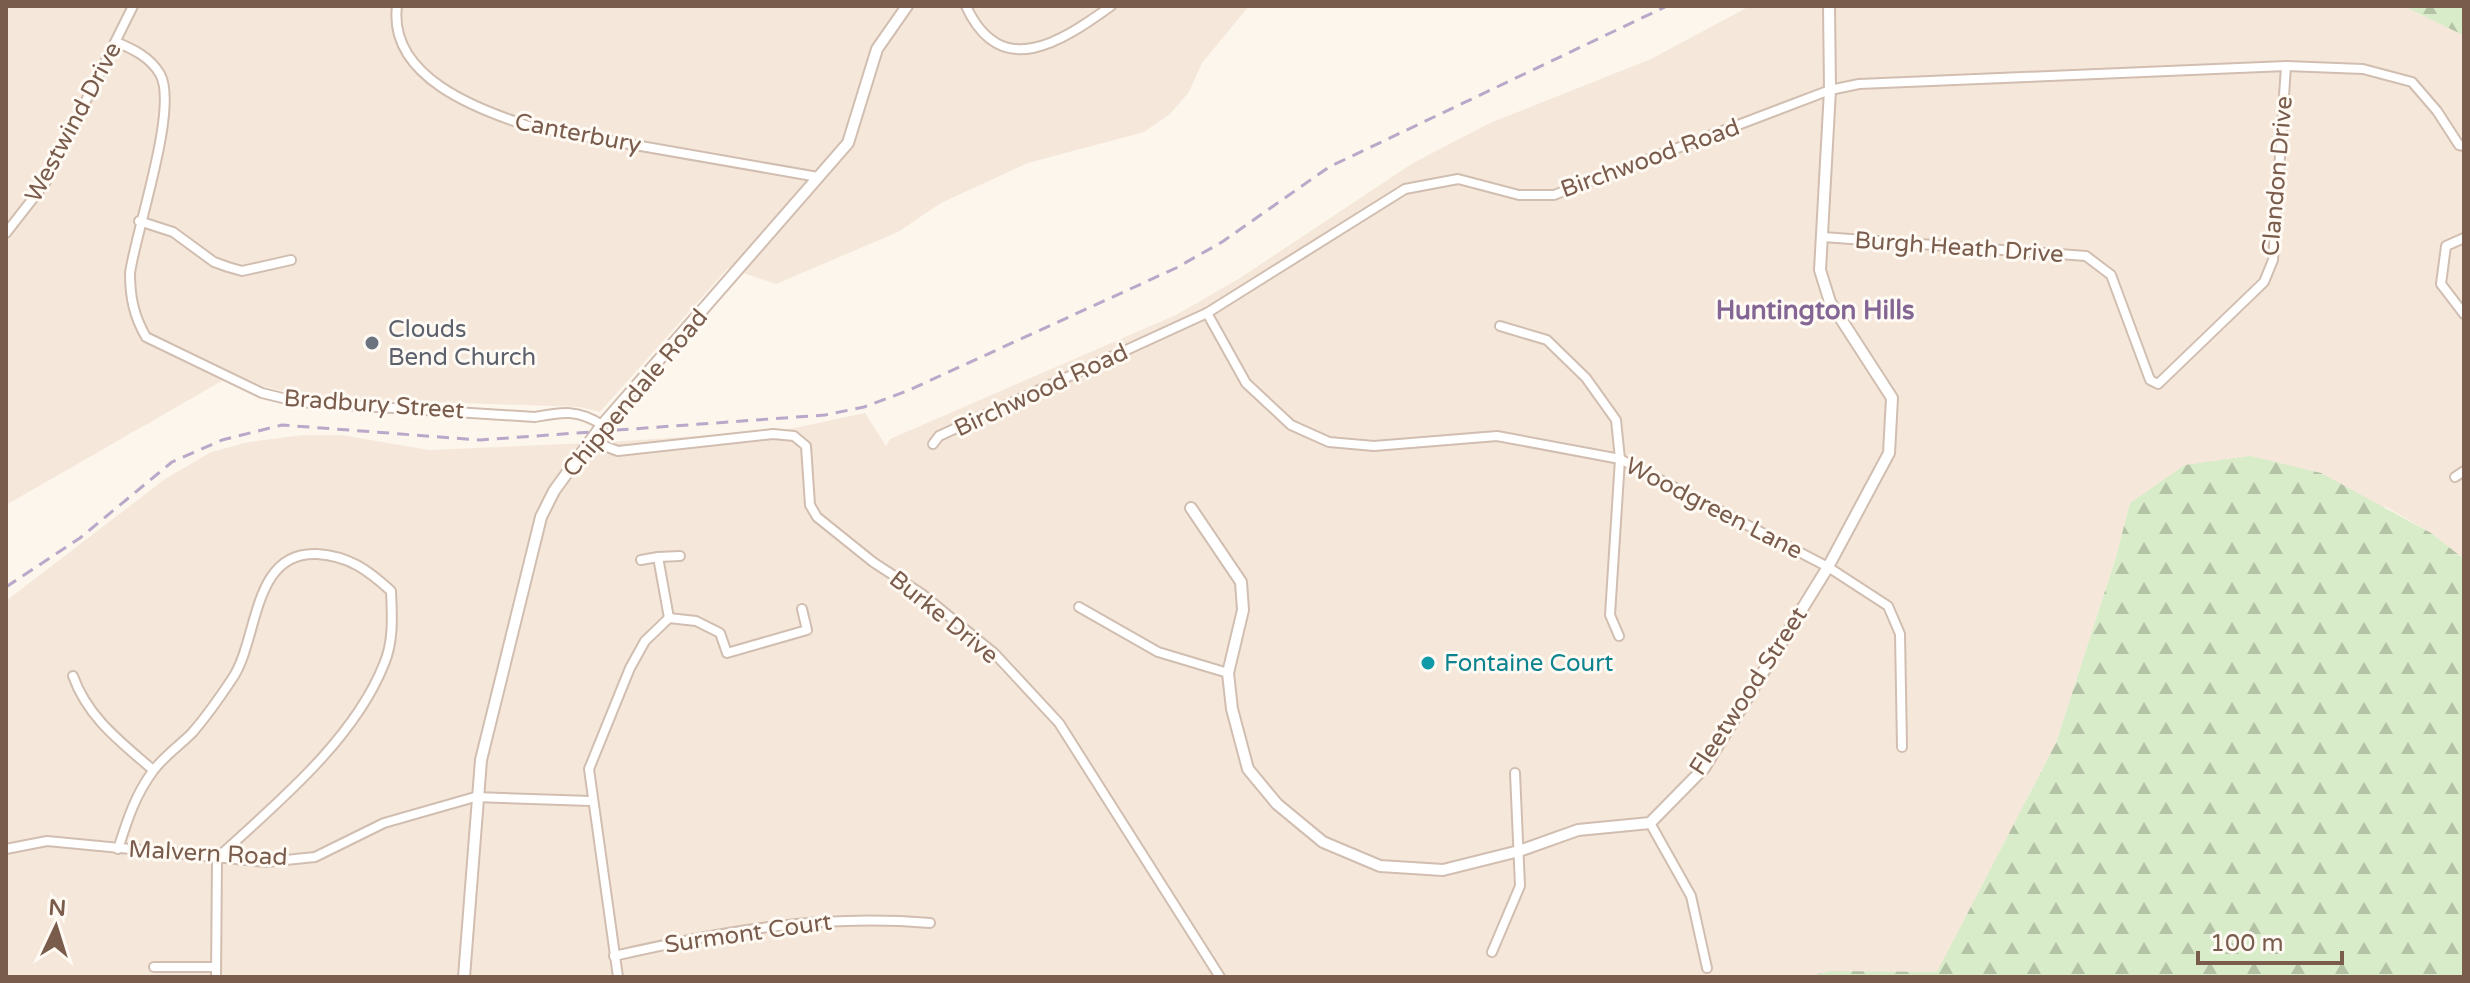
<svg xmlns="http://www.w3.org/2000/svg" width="2470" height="983" font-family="'Varela Round',sans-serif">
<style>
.residential{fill:#f5e8da}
.forest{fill:url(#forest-firs)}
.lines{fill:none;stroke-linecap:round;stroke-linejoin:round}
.minor-casing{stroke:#d1beb0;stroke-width:12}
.tertiary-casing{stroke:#d1beb0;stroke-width:14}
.minor{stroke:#fff;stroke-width:8}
.tertiary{stroke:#fff;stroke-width:10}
.rail{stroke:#b9a8c9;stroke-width:3;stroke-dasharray:12 8;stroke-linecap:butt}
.worship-dot{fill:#6b7280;stroke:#fffaf3;stroke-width:3}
.culture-dot{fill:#0f9aa8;stroke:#fffaf3;stroke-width:3}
.labels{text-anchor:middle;stroke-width:6;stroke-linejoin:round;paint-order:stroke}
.street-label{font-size:24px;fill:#7a5c4d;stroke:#fffaf3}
.worship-label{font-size:24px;fill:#5b616d;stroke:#fffaf3;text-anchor:start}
.culture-label{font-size:24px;fill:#0d838f;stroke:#fffaf3;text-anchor:start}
.neighbourhood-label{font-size:26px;font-weight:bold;fill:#846695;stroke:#fffaf3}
</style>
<defs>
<pattern id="forest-firs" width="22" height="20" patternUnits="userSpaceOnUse" patternTransform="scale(2)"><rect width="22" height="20" fill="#d8ecc9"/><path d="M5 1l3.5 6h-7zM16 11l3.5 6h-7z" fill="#b4c2a5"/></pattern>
</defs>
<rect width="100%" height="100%" fill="#fdf6ec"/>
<!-- residential -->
<g class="residential">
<polygon points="6,6 1249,6 1202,63 1189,92 1170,114 1144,132 1028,163 941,203 898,232 776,284 728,268 600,412 580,407 312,398 262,386 234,374 6,505"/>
<polygon points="1750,6 2403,6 2464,35 2464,559 2431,533 2386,507 2130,503 2116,557 2056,743 1937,973 1830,971 1805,977 6,977 6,601 165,479 211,452 249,442 303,435 341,435 429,450 610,442 785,430 865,413 886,446 890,439 1176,315 1240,278 1413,163 1490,123 1651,59"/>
</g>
<!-- forest -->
<g class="forest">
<polygon points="2403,6 2464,6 2464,35 2461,34"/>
<polygon points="2250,456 2321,473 2431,533 2464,559 2464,977 1805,977 1830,971 1937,972 2056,743 2116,557 2130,503 2185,465"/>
</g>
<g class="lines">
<!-- minor casing -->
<g class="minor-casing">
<g id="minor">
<path d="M397 6C388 77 478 110 532 127L818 177"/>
<path d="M966 6C1001 82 1061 42 1111 6"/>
<path d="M116 42C133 49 150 57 160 74 179 107 136 230 130 273 130 298 134 316 146 337L262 393 299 402 535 417C562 412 578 409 602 425"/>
<polyline points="139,221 173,232 214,262 228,267 242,271 291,260"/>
<polyline points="6,233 45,183 133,6"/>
<polyline points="1823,237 2086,256 2111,275 2150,380 2158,384 2264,282 2273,260 2286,66"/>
<polyline points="2464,238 2446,246 2441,284 2464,314"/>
<polyline points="1207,313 1246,383 1291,425 1329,442 1374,446 1497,436 1620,459 1828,567 1888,606 1900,634 1902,747"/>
<polyline points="1500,326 1547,340 1586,378 1616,420 1620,459 1610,615 1619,636"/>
<polyline points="591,441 618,451 773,434 794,436 806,446 810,505 817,517 873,562 922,594 995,654 1059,723 1220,977"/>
<polyline points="933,444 939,436 1207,313 1405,189 1458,179 1519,195 1554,195 1830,90 1859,84 2286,66 2363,69 2412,82 2437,111 2459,145 2464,146"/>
<polyline points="2455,477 2464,471"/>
<polyline points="658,557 680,556"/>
<polyline points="641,560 658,557 669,618"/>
<polyline points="1079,607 1158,652 1228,673"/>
<polyline points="669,618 696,621 720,633 727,653 807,630 802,609"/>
<path d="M73 676C88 718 121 742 153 770"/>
<polyline points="1650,823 1691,896 1707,968"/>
<polyline points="6,849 47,841 266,862 315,857 384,823 475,797 591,801"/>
<path d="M118 849C127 821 135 795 153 771 163 757 179 746 192 733 206 717 220 697 232 679 259 640 251 551 317 554 349 556 368 570 391 591 392 615 394 641 384 664 354 740 276 804 217 858L216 977"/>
<polyline points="1492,952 1520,886 1515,773"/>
<path d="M614 956C724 931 818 914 930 923"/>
<polyline points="154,967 216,967"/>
<polyline points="618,977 589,769 630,668 645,641 669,618"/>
</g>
</g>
<!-- tertiary casing -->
<g class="tertiary-casing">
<g id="tertiary">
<polyline points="1191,508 1241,582 1243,610 1228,673 1232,709 1248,769 1277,804 1323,842 1380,866 1443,870 1519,851 1578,830 1650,823 1704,768 1828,567 1889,453 1892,398 1830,302 1820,270 1830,90 1829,6"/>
<polyline points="464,977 481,760 541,517 554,491 602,425 848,143 877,49 907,6"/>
</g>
</g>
<!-- minor -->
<use href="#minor" class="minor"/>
<!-- tertiary -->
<use href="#tertiary" class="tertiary"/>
<!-- rail -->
<polyline class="rail" points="6,587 80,538 172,462 222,440 282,425 480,440 825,415 864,407 907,391 1176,268 1222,242 1329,167 1667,6"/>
</g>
<!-- markers -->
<circle class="worship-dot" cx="372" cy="343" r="8"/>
<circle class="culture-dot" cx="1428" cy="663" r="8"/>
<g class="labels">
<!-- street labels -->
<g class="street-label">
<text transform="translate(73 122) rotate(-62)" y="8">Westwind Drive</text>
<text transform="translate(578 133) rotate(11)" y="8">Canterbury</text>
<text transform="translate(1650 158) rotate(-20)" y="8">Birchwood Road</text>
<text transform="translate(2277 176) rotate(-85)" y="8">Clandon Drive</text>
<text transform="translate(1959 247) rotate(4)" y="8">Burgh Heath Drive</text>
<text transform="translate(1041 390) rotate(-25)" y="8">Birchwood Road</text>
<text transform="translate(635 393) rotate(-50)" y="8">Chippendale Road</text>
<text transform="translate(374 404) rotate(4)" y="8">Bradbury Street</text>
<text transform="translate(1714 508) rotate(27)" y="8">Woodgreen Lane</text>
<text transform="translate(944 617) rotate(39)" y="8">Burke Drive</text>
<text transform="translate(1748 691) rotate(-57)" y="8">Fleetwood Street</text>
<text transform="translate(208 853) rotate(3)" y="8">Malvern Road</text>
<text transform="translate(748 933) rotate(-8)" y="8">Surmont Court</text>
</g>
<!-- worship labels -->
<g class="worship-label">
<text x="388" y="337">Clouds<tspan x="388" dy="28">Bend Church</tspan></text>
</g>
<!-- culture labels -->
<g class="culture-label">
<text x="1444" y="671">Fontaine Court</text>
</g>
<!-- neighbourhood labels -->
<g class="neighbourhood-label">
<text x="1815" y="319">Huntington Hills</text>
</g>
</g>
<!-- border -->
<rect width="2470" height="983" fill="none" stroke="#7a5c4d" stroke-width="16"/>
<!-- north arrow -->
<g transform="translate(56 927) rotate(4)" stroke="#fffaf3" stroke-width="6" paint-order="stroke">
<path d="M0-6L14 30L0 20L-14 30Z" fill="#7a5c4d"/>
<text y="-12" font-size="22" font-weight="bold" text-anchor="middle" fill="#7a5c4d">N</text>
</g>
<!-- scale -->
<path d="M2198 951v12h144v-12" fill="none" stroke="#7a5c4d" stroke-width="4"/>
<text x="2210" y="951" font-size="24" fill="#7a5c4d" stroke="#fffaf3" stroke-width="6" paint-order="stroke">100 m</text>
</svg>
